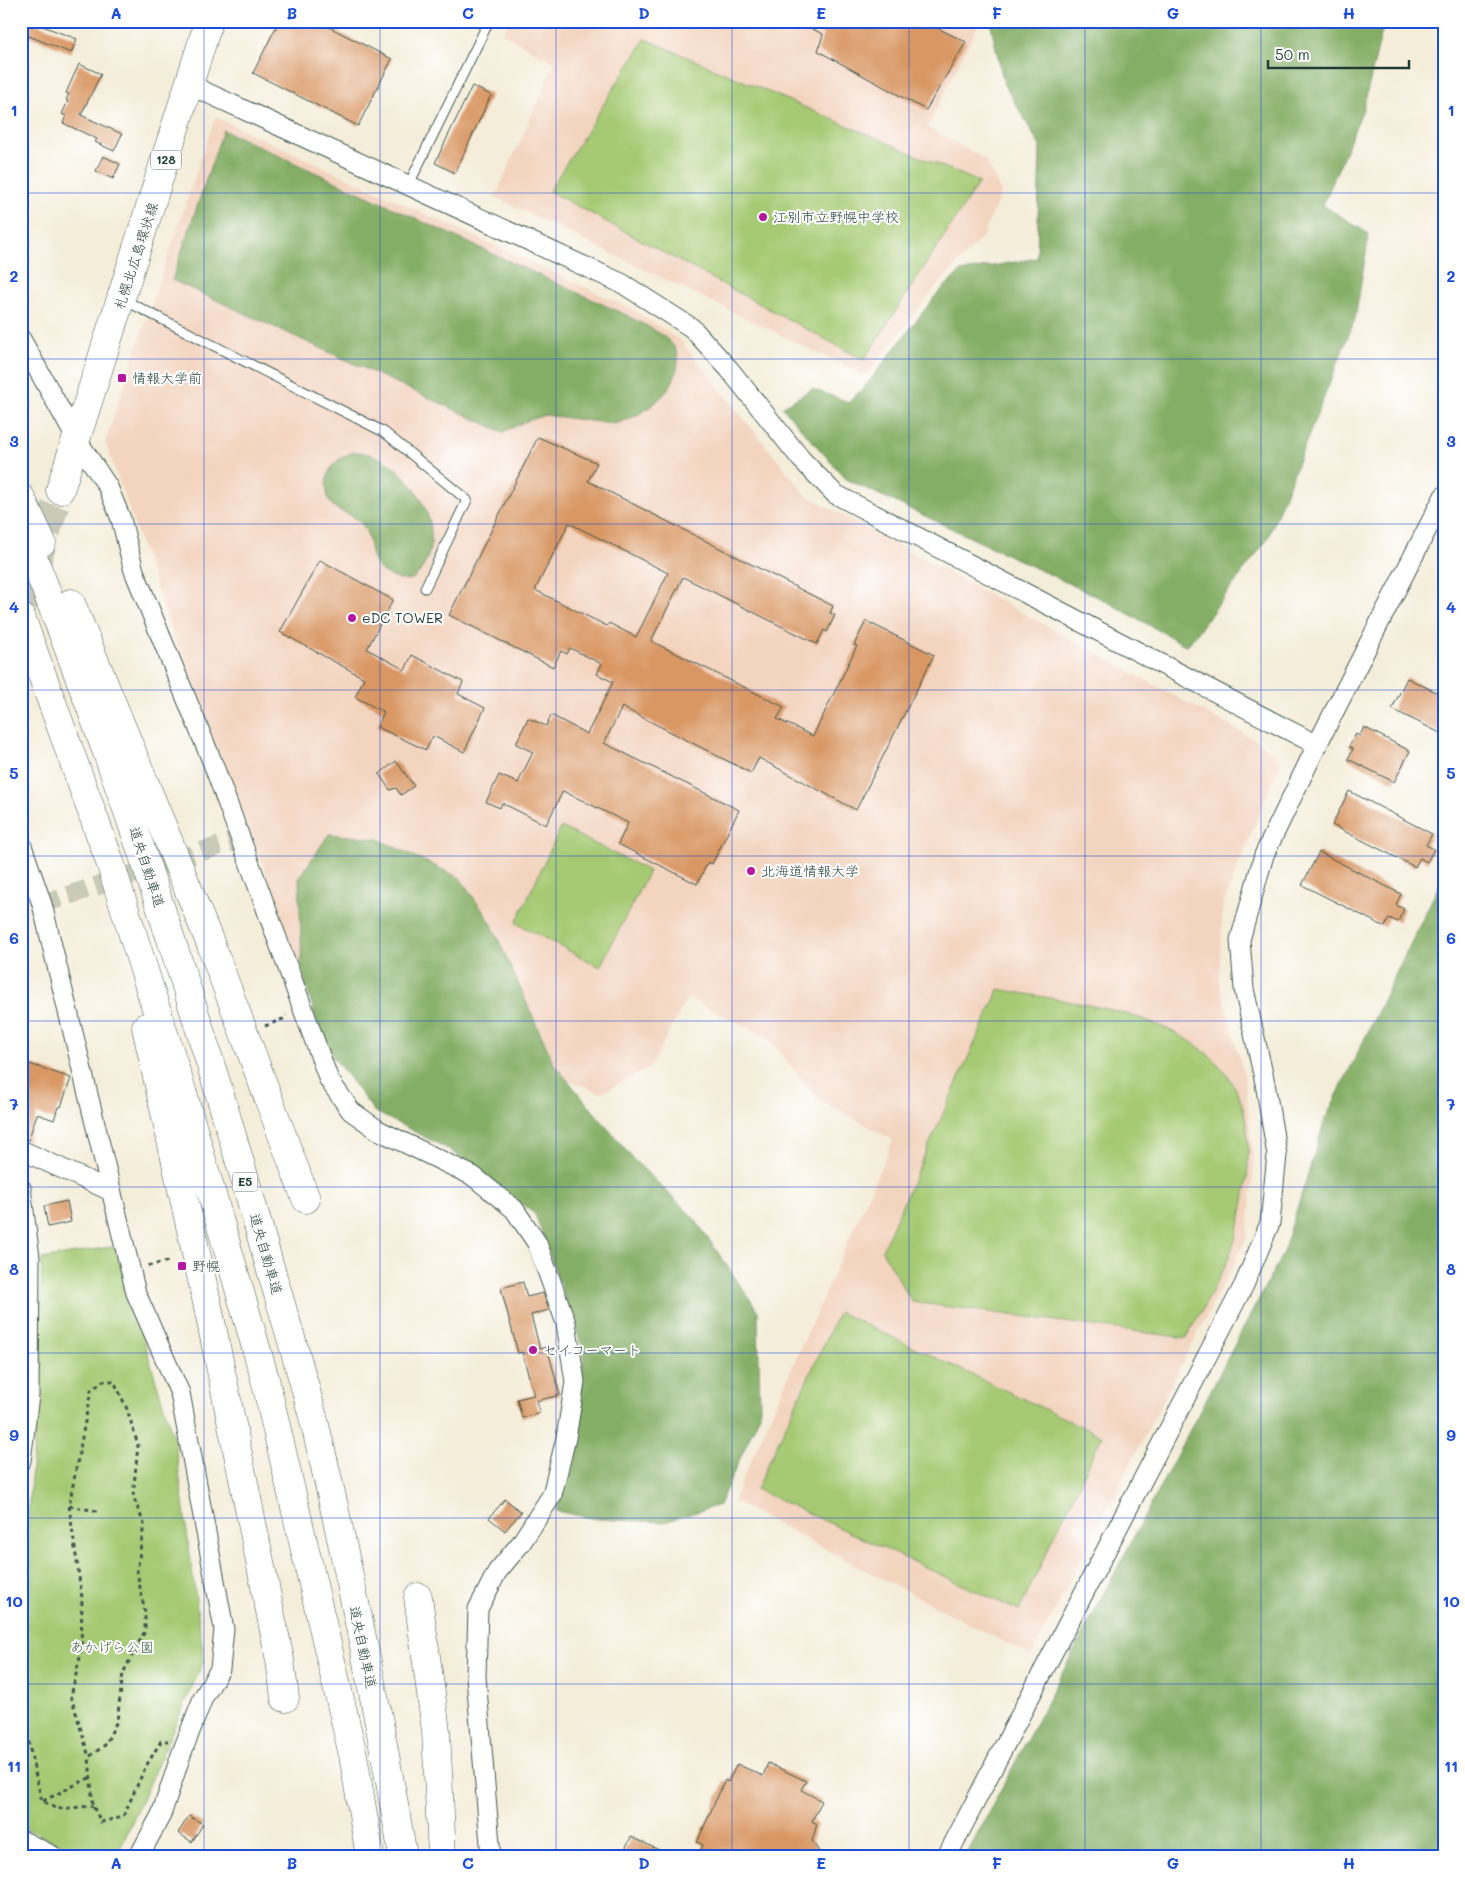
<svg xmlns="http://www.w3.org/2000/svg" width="1465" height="1877" font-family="Mali,'Klee One',sans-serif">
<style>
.built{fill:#f3d4bf}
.green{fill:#a6ca73;stroke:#628454}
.forest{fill:#84ae65;stroke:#52764c}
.building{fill:#d99763;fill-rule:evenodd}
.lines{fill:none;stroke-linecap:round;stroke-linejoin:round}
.minor-tunnel{stroke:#c9cab8;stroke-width:19;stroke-dasharray:19 9;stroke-linecap:butt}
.primary-tunnel{stroke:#c9cab8;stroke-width:28;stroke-dasharray:28 14;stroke-linecap:butt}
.service-casing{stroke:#3f574d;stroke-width:11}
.minor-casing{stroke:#3f574d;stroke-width:21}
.primary-casing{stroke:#3f574d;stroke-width:29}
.motorway-casing{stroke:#3f574d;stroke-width:29}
.path{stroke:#3f574d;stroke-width:3;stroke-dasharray:4 4;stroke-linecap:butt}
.service{stroke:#fff;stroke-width:9}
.minor{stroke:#fff;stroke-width:19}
.primary{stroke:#fff;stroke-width:28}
.motorway{stroke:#fff;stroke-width:28}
.grid{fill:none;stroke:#1d4ed8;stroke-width:1;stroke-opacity:0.55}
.poi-dot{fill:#b5179e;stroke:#fff;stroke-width:2}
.labels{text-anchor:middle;stroke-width:4;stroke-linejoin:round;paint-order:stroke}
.shield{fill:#fff;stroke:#627771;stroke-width:1}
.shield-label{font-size:12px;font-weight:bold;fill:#1f3d34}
.poi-label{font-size:14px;fill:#1f3d34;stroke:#fff;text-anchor:start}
.street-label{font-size:14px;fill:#1f3d34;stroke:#fff}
.park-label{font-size:14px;fill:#416044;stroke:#fff}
.neatline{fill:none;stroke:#1d4ed8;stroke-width:2}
.grid-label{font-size:16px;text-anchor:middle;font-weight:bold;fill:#1d4ed8}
</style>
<rect width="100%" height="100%" fill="#fff"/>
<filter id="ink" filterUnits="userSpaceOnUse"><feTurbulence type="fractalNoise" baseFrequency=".02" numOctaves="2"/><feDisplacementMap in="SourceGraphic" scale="10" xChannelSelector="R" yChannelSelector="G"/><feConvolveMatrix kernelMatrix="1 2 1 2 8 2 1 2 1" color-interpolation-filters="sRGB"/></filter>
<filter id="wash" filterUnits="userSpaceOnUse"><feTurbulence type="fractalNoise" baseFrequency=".0096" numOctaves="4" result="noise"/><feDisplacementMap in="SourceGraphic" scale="20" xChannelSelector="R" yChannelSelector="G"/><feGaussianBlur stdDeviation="1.12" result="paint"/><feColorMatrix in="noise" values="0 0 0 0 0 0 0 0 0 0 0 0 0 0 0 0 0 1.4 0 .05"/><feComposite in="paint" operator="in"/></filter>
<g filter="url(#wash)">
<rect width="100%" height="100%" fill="#f4edd9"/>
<!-- built -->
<g class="built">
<polygon points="509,21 980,21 927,127 986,160 1001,193 983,236 934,289 867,374 861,374 495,197 555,63 502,33"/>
<polygon points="215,117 630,308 680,340 806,495 1261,743 1280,762 1223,904 1219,981 1245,1078 1254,1164 1247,1238 1031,1656 733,1501 893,1140 817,1098 767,1037 687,998 650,1068 601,1093 525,1063 331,1042 282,920 253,837 194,694 105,442"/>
</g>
<!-- green -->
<g class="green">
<polygon points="645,39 979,182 864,360 549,191"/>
<polygon points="561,827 649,871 600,967 516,923"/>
<path d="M999 989C1054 1000 1114 1005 1165 1028 1197 1042 1225 1064 1239 1096 1257 1140 1246 1214 1229 1257 1217 1285 1201 1311 1186 1338L912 1302 882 1250Z"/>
<polygon points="115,1246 175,1443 204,1660 117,1856 85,1856 21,1826 21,1553 26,1532 37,1414 42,1259"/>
<polygon points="839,1312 1102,1436 1019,1611 756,1489"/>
</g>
<!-- forest -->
<g class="forest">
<polygon points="990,21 1381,21 1382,31 1363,109 1323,205 1369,234 1355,319 1267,540 1187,646 1102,599 846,479 782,407 812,389 849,402 867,384 937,294 960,272 1037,258 1040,146 1004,84"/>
<path d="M223 130 626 315C640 323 660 331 671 343 676 347 678 355 678 361 677 393 642 417 614 424L545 415 529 420 503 432 172 280Z"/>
<path d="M354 452C399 451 448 518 426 561 423 568 419 574 412 579 404 581 397 579 390 576 363 563 376 543 362 524 355 514 341 514 333 506 329 502 327 497 327 492 323 471 336 458 354 452Z"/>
<polygon points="329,834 378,839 460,878 491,923 554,1064 634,1160 694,1218 758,1311 760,1414 719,1505 664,1522 597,1519 556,1511 577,1457 584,1351 535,1214 450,1150 374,1111 324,1045 302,972 299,878"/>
<polygon points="1444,875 1444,1856 966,1856 1283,1253 1325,1120"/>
</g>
<g id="blocks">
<!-- building -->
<g class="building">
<polygon points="29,21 77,39 71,53 24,34"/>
<polygon points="279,21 317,21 392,59 358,126 253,73"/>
<polygon points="795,21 923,21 966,42 926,110 818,51 823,34"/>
<polygon points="79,64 101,74 81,115 122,134 114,151 95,142 97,139 63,123 66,116 62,114 68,101 66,100 69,94 66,93"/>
<polygon points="472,86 491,95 455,173 435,163"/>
<polygon points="103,156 120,164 113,179 96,171"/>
<path d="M538 437 597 463 588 481 833 606 830 613 835 615 827 632 824 630 817 644 683 577 651 641 784 707 777 719 813 736 857 646 854 645 866 621 934 655 856 810 759 758 751 773 622 707 604 743 739 810 712 864 708 862 697 884 618 844 628 823 563 791 546 825 502 803 500 808 486 802 499 775 518 783 533 752 516 744 528 718 546 726 551 715 587 734 613 682 597 674 602 664 570 648 567 654 561 651 553 667 449 615ZM569 523 668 573 636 637 609 623 607 626 535 590Z"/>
<polygon points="320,560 393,600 367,649 405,670 412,655 463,682 458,694 485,708 464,752 433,736 426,750 377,727 384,712 355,697 364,678 280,632"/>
<polygon points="1407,678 1444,696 1444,735 1392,709"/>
<polygon points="1364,727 1410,751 1394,782 1348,759 1353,749 1349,747 1356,734 1360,736"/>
<polygon points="396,761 414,786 401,795 396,788 390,790 379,774"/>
<polygon points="1349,791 1432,834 1426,845 1434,849 1427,862 1420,858 1415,867 1332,825"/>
<polygon points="1319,852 1401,894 1396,905 1404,909 1398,922 1389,918 1385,927 1302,885"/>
<polygon points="21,1061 71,1078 61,1107 58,1107 54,1120 37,1114 28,1141 21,1139"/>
<polygon points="67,1201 71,1222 48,1227 44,1206"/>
<polygon points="523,1282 527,1297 543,1293 549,1310 531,1315 540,1349 547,1347 560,1395 536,1401 540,1413 522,1418 517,1399 534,1395 522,1352 518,1353 501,1288"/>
<polygon points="505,1499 521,1512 505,1531 489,1518"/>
<polygon points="768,1763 806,1781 801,1790 822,1801 812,1821 817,1824 812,1841 822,1856 698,1856 703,1845 697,1842 725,1780 728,1782 737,1764 763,1776"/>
<polygon points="189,1816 203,1824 192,1842 178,1833"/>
<polygon points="631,1837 672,1856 635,1856 624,1851"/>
</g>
</g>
</g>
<g filter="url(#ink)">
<use href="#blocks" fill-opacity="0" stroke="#3f574d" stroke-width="1"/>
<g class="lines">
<!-- minor-tunnel -->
<polyline class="minor-tunnel" points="42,904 240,839"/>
<!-- primary-tunnel -->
<polyline class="primary-tunnel" points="21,612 60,490"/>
<!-- service casing -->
<g class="service-casing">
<g id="service">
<polyline points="408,186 489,21"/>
<polyline points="124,300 384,432 467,500 425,588"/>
</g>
</g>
<!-- minor casing -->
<g class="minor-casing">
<g id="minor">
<polyline points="190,85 623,284 692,328 729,369 801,459 835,494 1317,745"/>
<polyline points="21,339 77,440 108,487 121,519 134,571 212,761 329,1080 351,1111 378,1130 473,1176 514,1209 537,1243 566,1323 575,1382 566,1438 552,1495 521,1543 497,1572 478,1609 476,1677 491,1856"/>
<polyline points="21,843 42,904 136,1293 180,1393 224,1629 220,1669 203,1698 182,1752 161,1815 139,1856"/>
<polyline points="21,1150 111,1191"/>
<polyline points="21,1188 30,1258 29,1395 21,1461"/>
<polyline points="21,1840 53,1856"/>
<polyline points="947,1856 1244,1285 1270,1223 1277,1155 1265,1083 1244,989 1240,940 1264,855 1317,745 1444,496"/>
</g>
</g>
<!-- primary casing -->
<g class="primary-casing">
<polyline id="primary" points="60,490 209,21"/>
</g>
<!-- motorway casing -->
<g class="motorway-casing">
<g id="motorway">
<polyline points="21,498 42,542"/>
<path d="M21 527C113 755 191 988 258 1225 277 1294 300 1363 317 1433 350 1572 379 1715 403 1856"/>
<polyline points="71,603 211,945 306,1199"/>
<polyline points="21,617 110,862 183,1094 265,1379 353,1755 370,1856"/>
<polyline points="146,1027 208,1307 280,1660 285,1698"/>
<polyline points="418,1597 436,1731 442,1856"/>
</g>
</g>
<!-- path -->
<g class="path">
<polyline points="265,1026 283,1019 286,1015"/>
<polyline points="148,1266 169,1261"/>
<polyline points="69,1506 82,1598 81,1653 71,1696 89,1757"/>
<polyline points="97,1511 69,1506 91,1390 103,1381 114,1381 127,1409 138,1445 133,1496 144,1524 137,1572 145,1613 145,1631 123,1673 117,1721 105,1745 89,1757 93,1806 101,1822 123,1817 145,1768 161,1741 168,1741"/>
<path d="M21 1670C28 1685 23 1700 25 1716 28 1745 35 1773 42 1801L57 1809 93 1806"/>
<polyline points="43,1801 91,1777"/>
</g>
<!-- service -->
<use href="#service" class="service"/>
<!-- minor -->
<use href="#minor" class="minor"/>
<!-- primary -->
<use href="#primary" class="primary"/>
<!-- motorway -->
<use href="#motorway" class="motorway"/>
</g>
</g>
<!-- grid -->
<path class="grid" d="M204 21V1856M380 21V1856M556 21V1856M732 21V1856M909 21V1856M1085 21V1856M1261 21V1856M21 193H1444M21 359H1444M21 524H1444M21 690H1444M21 856H1444M21 1021H1444M21 1187H1444M21 1353H1444M21 1518H1444M21 1684H1444"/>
<!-- markers -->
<g class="poi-dot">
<circle cx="763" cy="217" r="5"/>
<rect x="117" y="373" width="10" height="10" rx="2.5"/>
<circle cx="352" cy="618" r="5"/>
<circle cx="751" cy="871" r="5"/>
<rect x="177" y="1261" width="10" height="10" rx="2.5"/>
<circle cx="533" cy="1350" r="5"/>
</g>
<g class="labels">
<!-- shield labels -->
<g class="shield">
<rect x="151" y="150.5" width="30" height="19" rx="4"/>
<rect x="232.5" y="1172.5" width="25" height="19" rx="4"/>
</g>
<g class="shield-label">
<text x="166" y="164">128</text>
<text x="245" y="1186">E5</text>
</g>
<!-- poi labels -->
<g class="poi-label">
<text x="773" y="222">江別市立野幌中学校</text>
<text x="132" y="383">情報大学前</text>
<text x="362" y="623">eDC TOWER</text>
<text x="761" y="876">北海道情報大学</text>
<text x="192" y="1271">野幌</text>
<text x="543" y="1355">セイコーマート</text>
</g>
<!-- street labels -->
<g class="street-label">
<text transform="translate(136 256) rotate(-72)" y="5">札幌北広島環状線</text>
<text transform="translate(147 867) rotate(72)" y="5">道央自動車道</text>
<text transform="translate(266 1254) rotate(74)" y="5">道央自動車道</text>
<text transform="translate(363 1647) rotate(78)" y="5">道央自動車道</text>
</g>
<!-- park labels -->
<g class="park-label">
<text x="112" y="1652">あかげら公園</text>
</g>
</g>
<!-- margin -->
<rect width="1465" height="1877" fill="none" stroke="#fff" stroke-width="55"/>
<!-- scale -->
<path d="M1268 60v8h141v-8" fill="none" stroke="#1f3d34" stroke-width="2.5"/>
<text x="1275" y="60" font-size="15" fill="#1f3d34" stroke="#ffffff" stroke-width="4" paint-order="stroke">50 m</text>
<rect x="28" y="28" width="1410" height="1822" class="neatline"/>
<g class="grid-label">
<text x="116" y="19">A</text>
<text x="292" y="19">B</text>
<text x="468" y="19">C</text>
<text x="644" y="19">D</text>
<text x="821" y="19">E</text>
<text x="997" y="19">F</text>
<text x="1173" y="19">G</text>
<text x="1349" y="19">H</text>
<text x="14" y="116">1</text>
<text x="1451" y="116">1</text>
<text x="14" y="282">2</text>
<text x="1451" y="282">2</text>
<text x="14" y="447">3</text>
<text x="1451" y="447">3</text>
<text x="14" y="613">4</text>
<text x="1451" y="613">4</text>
<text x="14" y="779">5</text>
<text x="1451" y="779">5</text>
<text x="14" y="944">6</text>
<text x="1451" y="944">6</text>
<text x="14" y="1110">7</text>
<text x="1451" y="1110">7</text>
<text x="14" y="1275">8</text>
<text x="1451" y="1275">8</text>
<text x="14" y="1441">9</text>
<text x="1451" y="1441">9</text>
<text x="14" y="1607">10</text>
<text x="1451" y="1607">10</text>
<text x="14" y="1772">11</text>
<text x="1451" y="1772">11</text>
<text x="116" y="1869">A</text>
<text x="292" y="1869">B</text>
<text x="468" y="1869">C</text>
<text x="644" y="1869">D</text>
<text x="821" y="1869">E</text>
<text x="997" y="1869">F</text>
<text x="1173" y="1869">G</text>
<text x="1349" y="1869">H</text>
</g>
</svg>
